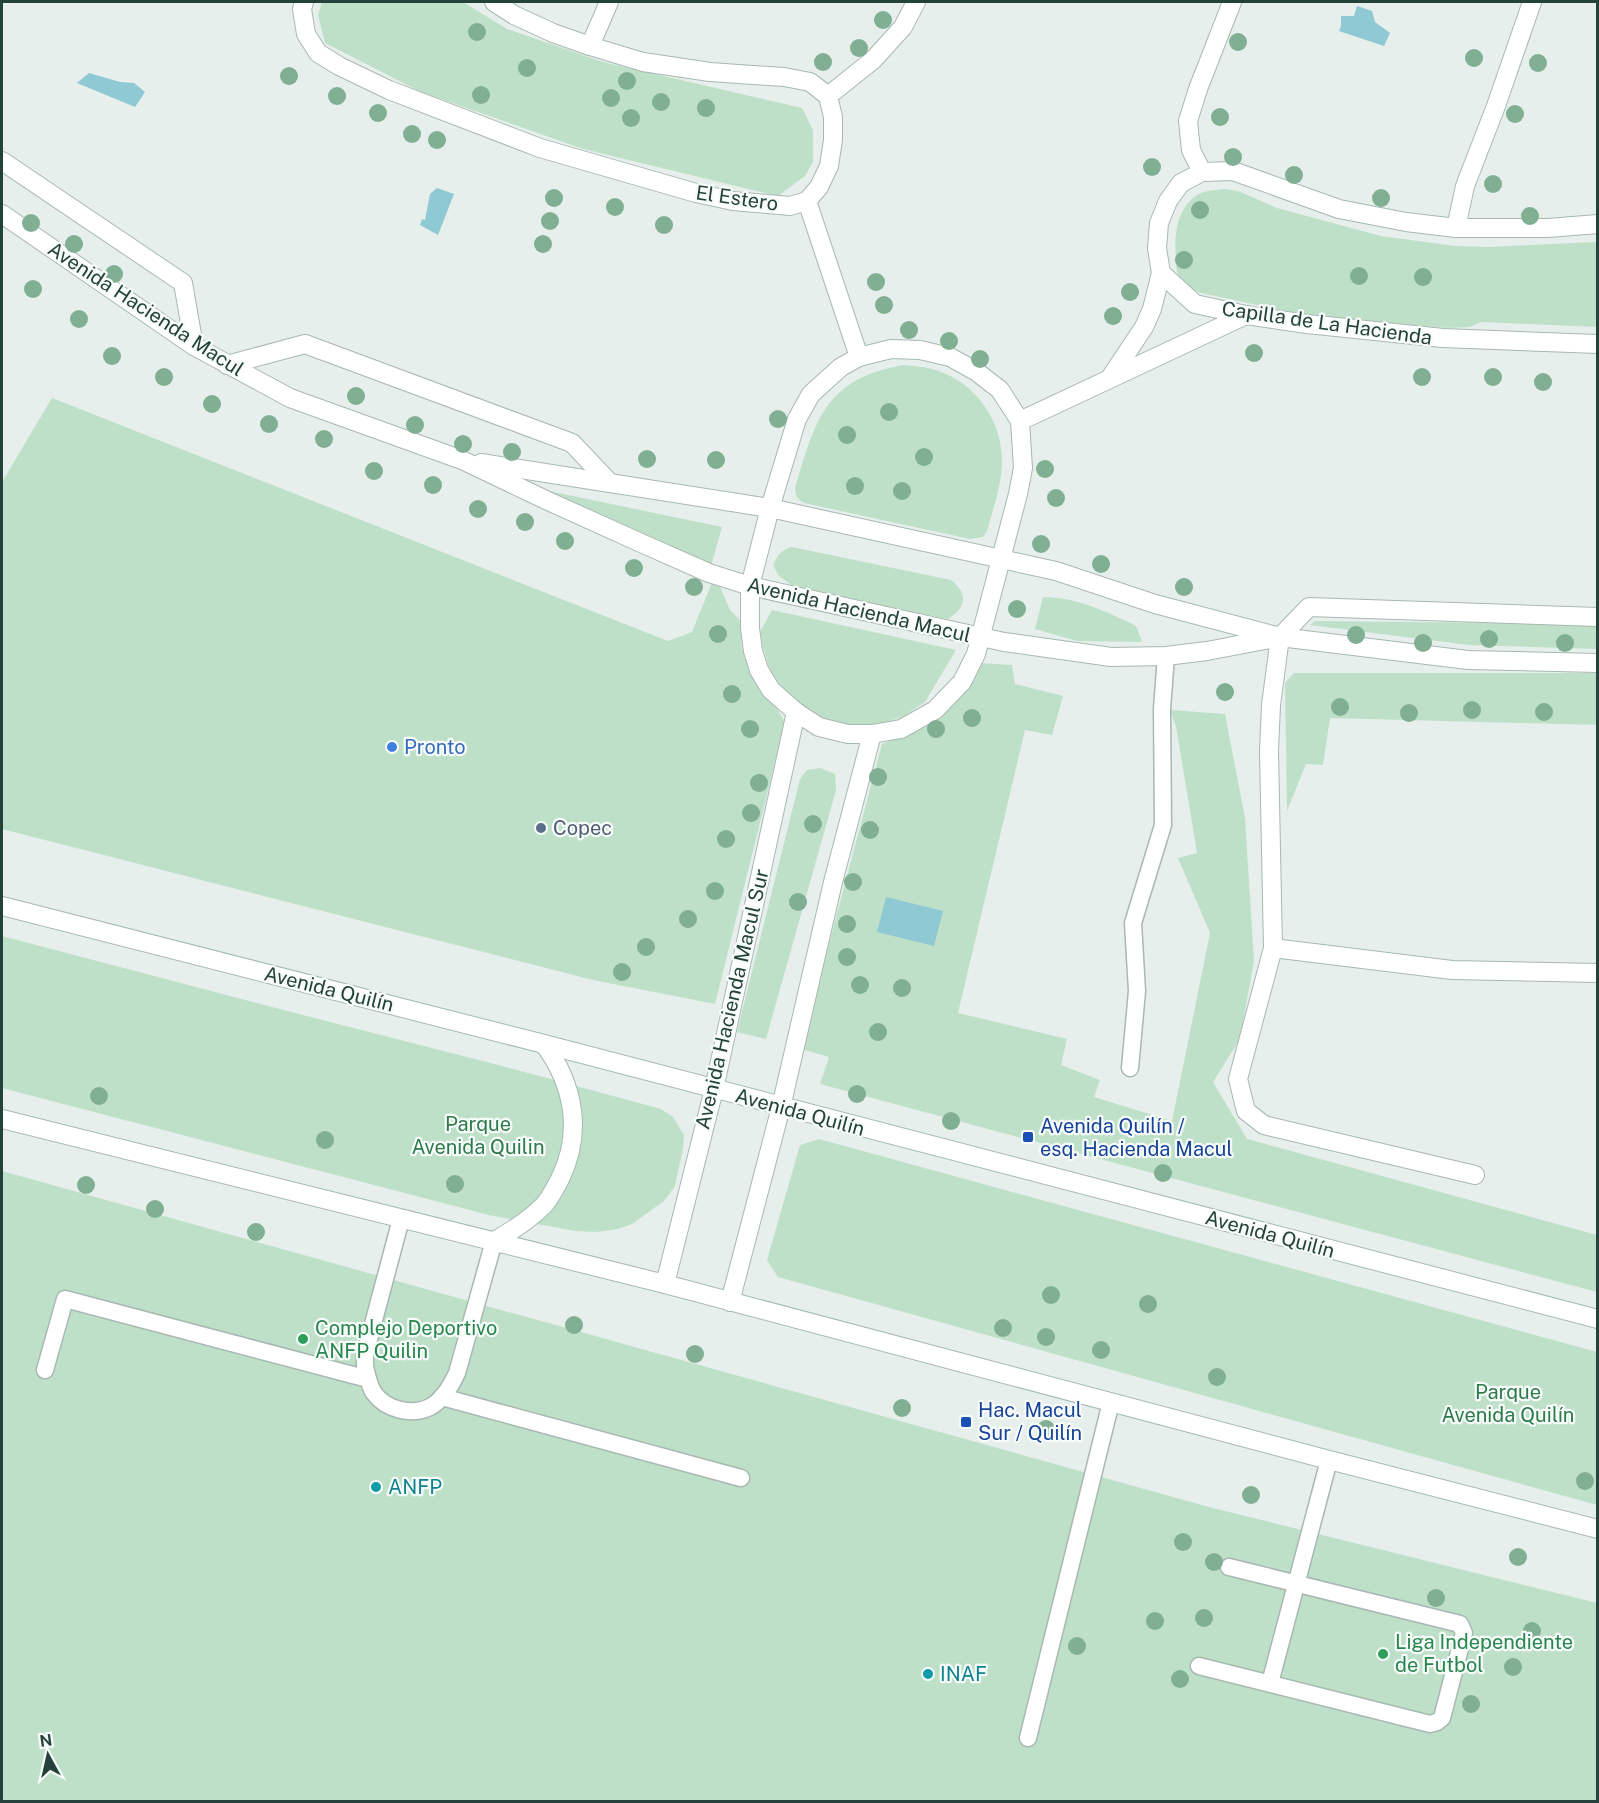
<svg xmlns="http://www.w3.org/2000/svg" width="1599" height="1803" font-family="'Public Sans',sans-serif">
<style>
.green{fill:#bfe0c8}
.water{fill:#8ec9d4}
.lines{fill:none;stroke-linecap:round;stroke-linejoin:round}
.service-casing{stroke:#a8b8b2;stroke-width:19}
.minor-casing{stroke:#a8b8b2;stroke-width:20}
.secondary-casing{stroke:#a4bbb3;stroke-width:20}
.service{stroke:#fff;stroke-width:16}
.minor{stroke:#fff;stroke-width:18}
.secondary{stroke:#fff;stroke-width:18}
.tree{fill:#80af93}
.shop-dot{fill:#3f7fe0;stroke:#f7fbf9;stroke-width:2}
.service-dot{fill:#5c6f8a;stroke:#f7fbf9;stroke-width:2}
.transit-dot{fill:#1a4fb4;stroke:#f7fbf9;stroke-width:2}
.leisure-dot{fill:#2e9e5b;stroke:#f7fbf9;stroke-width:2}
.culture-dot{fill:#0f9aa8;stroke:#f7fbf9;stroke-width:2}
.labels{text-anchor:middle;stroke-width:4.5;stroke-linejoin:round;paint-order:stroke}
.street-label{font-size:20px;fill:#24423a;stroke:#f7fbf9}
.shop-label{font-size:20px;fill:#366cbe;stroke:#f7fbf9;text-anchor:start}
.service-label{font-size:20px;fill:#4e5e75;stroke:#f7fbf9;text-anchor:start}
.park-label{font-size:20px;fill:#2d7a4b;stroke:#f7fbf9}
.transit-label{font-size:20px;fill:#164399;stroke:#f7fbf9;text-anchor:start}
.leisure-label{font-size:20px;fill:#27864d;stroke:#f7fbf9;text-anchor:start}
.culture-label{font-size:20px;fill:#0d838f;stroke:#f7fbf9;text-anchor:start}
</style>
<rect width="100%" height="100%" fill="#e6efeb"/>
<!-- green -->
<g class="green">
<polygon points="322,2 463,2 507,29 603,62 802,108 813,130 813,162 805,176 778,196 583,149 421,92 325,43 318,15"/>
<path d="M1226 189 1241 192 1277 208 1381 236 1455 246 1488 247 1597 242V327L1481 322 1470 327 1448 328 1303 315 1201 293C1191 289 1181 283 1177 272 1176 268 1176 262 1176 258 1174 237 1176 212 1194 197 1203 190 1215 190 1226 189Z"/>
<path d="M903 365C916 366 927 367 939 371 978 385 1003 423 1002 464 1001 486 993 509 987 531L983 537 970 539 804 503C797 499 796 496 795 489 815 420 825 379 903 365Z"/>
<polygon points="52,398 668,641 692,632 715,575 730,610 740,620 742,649 785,722 715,1004 593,980 2,829 2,482"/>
<polygon points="544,490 722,527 709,573"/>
<path d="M792 547 951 580C968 594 967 607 948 619L797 589 779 576 773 565C778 555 780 550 792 547Z"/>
<path d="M1043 597C1076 597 1108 612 1136 626L1142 642 1077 641 1035 629Z"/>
<polygon points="772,610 956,650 925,702 902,717 878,725 849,728 820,719 790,697 772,677 759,634"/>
<polygon points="1315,621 1597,624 1597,649 1469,645 1310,625"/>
<polygon points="979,663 1012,665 1015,684 1063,696 1052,735 1025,730 958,1013 1067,1039 1061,1065 1100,1080 1094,1097 1172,1121 1210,933 1178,858 1197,853 1176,727 1170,710 1225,714 1245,818 1254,961 1240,1039 1213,1082 1247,1139 1597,1235 1597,1292 820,1084 829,1057 801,1049 882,744 921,729 965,691"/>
<polygon points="1294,673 1597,673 1597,725 1330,718 1323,765 1306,764 1287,811 1285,683"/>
<polygon points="820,768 835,774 836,790 766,1039 737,1032 800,779 807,770"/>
<polygon points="2,936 291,1012 506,1067 661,1109 673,1117 684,1135 683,1149 675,1186 664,1201 632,1224 618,1229 597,1232 575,1231 489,1215 2,1088"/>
<polygon points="819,1139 1597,1352 1597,1505 778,1277 767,1260 800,1145"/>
<polygon points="2,1171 1209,1507 1597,1603 1597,1801 2,1801"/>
</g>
<!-- water -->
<g class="water">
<polygon points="1357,6 1372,11 1375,22 1390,33 1384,46 1339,31 1341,26 1341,16 1354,16"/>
<polygon points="89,73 120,82 134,83 145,92 135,107 77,83"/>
<polygon points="437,188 454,194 438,235 420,225 422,219 425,220 430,194"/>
<polygon points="886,897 943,911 934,946 877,932"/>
</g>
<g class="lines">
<!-- service casing -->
<g class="service-casing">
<g id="service">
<polyline points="1130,1068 1137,991 1133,923 1163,825 1162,709 1166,656"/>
<path d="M45 1370 65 1299 368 1379C370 1384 371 1389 374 1393 386 1410 412 1416 430 1407 443 1400 451 1386 457 1373L494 1241"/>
<polyline points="368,1379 365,1367 365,1354 401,1219"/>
<polyline points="442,1397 741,1478"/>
<polyline points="1199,1666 1430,1724 1437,1722 1442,1718 1464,1633 1460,1624 1229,1567"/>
<polyline points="1270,1683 1329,1460"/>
<polyline points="1028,1738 1111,1402"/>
</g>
</g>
<!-- minor casing -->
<g class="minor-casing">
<g id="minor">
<polyline points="304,2 302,9 306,34 318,53 339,66 389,90 540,148 696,193 733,201 790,206 807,201 819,187 829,166 833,140 833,117 828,96 810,82 784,77 710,72 643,62 590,46 553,33 514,15 494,2"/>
<polyline points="590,46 609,2"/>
<polyline points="828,96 873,60 903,27 916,2"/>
<polyline points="2,161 183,283 194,346"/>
<polyline points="1202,172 1191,150 1188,121 1198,89 1232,2"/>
<polyline points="807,201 859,357"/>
<polyline points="2,214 194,346 290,398 462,460 548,501 641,543 709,573 750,586 1004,642 1111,657 1166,656 1207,651 1280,637"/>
<polyline points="1598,224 1548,228 1456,228 1406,222 1339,209 1233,171 1202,172 1181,183 1168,201 1159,223 1157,248 1161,273 1195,304 1246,315 1307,324 1443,338 1598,344"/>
<polyline points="1456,228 1465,186 1496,106 1532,2"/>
<polygon points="891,349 920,350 950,357 977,372 1000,390 1020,421 1023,468 1018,494 976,654 962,682 935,710 901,729 872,734 848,734 819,727 796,712 771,690 759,670 753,651 750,628 750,586 770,508 797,419 811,394 841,367 859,357"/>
<polyline points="227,365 305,344 572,443 608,481"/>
<polyline points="1110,378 1144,327 1152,309 1161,273"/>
<polyline points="1020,421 1246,315"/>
<polyline points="481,463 770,508 1056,571 1155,604 1280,637 1468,660 1598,663"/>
<polyline points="1280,637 1271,705 1269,751 1273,948 1238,1079 1246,1111 1264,1125 1475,1175"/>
<polyline points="1280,637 1309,607 1598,617"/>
<polyline points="1273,948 1452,970 1598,973"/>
<polyline points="665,1284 714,1089 796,712"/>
<polyline points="730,1302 781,1107 833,882 872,734"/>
</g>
</g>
<!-- secondary casing -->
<g class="secondary-casing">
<g id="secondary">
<polyline points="2,906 544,1044 1598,1319"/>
<polyline points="2,1119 665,1284 1329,1460 1598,1529"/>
<path d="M494 1241C512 1231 528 1221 543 1206 550 1199 555 1188 560 1179 583 1132 574 1085 544 1044"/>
</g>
</g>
<!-- service -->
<use href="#service" class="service"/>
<!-- minor -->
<use href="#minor" class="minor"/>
<!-- secondary -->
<use href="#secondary" class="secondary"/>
</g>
<!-- trees -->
<g class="tree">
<circle cx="883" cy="20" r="9"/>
<circle cx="477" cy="32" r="9"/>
<circle cx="1238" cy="42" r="9"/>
<circle cx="859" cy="48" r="9"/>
<circle cx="1474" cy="58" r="9"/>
<circle cx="823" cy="62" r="9"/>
<circle cx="1538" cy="63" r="9"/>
<circle cx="527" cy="68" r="9"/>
<circle cx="289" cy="76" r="9"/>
<circle cx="627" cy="81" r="9"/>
<circle cx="481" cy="95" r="9"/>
<circle cx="337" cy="96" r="9"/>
<circle cx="611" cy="98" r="9"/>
<circle cx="661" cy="102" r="9"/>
<circle cx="706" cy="108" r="9"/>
<circle cx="378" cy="113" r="9"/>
<circle cx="1515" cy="114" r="9"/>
<circle cx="1220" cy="117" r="9"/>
<circle cx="631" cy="118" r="9"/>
<circle cx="412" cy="134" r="9"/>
<circle cx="437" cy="140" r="9"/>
<circle cx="1233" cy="157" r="9"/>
<circle cx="1152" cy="167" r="9"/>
<circle cx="1294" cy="175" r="9"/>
<circle cx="1493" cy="184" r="9"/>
<circle cx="554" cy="198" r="9"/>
<circle cx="1381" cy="198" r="9"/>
<circle cx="615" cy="207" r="9"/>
<circle cx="1200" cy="210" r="9"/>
<circle cx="1530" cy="216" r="9"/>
<circle cx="550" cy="221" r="9"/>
<circle cx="31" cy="223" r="9"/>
<circle cx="664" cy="225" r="9"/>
<circle cx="74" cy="244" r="9"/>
<circle cx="543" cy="244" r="9"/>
<circle cx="1184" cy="260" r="9"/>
<circle cx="114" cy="274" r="9"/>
<circle cx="1359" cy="276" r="9"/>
<circle cx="1423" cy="277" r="9"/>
<circle cx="876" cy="282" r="9"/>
<circle cx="33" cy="289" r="9"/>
<circle cx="1130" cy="292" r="9"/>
<circle cx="884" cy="305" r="9"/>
<circle cx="1113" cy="316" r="9"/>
<circle cx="79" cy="319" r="9"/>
<circle cx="909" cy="330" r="9"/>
<circle cx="949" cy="341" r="9"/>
<circle cx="1254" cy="353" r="9"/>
<circle cx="112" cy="356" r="9"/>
<circle cx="980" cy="359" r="9"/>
<circle cx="164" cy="377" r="9"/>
<circle cx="1422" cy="377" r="9"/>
<circle cx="1493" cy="377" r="9"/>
<circle cx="1543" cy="382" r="9"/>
<circle cx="356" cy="396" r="9"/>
<circle cx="212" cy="404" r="9"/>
<circle cx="889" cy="412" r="9"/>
<circle cx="778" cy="419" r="9"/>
<circle cx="269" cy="424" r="9"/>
<circle cx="415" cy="425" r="9"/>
<circle cx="847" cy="435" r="9"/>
<circle cx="324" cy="439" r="9"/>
<circle cx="463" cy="444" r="9"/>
<circle cx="512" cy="452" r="9"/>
<circle cx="924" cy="457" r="9"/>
<circle cx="647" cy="459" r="9"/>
<circle cx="716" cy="460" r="9"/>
<circle cx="1045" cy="469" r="9"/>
<circle cx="374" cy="471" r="9"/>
<circle cx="433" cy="485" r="9"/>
<circle cx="855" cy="486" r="9"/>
<circle cx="902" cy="491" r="9"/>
<circle cx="1056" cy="498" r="9"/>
<circle cx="478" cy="509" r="9"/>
<circle cx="525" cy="522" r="9"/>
<circle cx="565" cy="541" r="9"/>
<circle cx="1041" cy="544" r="9"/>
<circle cx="1101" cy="564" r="9"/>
<circle cx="634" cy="568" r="9"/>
<circle cx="694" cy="587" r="9"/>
<circle cx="1184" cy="587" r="9"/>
<circle cx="1017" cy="609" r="9"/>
<circle cx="718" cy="634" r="9"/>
<circle cx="1356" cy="635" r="9"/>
<circle cx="1489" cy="639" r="9"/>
<circle cx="1423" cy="643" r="9"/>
<circle cx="1565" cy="643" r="9"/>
<circle cx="1225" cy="692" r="9"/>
<circle cx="732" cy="694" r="9"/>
<circle cx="1340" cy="707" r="9"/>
<circle cx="1472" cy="710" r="9"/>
<circle cx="1544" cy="712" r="9"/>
<circle cx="1409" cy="713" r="9"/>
<circle cx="972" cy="718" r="9"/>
<circle cx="750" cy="729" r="9"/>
<circle cx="936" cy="729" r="9"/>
<circle cx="878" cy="777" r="9"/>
<circle cx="759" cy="783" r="9"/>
<circle cx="751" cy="813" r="9"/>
<circle cx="813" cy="824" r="9"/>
<circle cx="870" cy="830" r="9"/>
<circle cx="726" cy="839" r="9"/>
<circle cx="853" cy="882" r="9"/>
<circle cx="715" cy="891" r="9"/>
<circle cx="798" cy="902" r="9"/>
<circle cx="688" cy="919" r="9"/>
<circle cx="847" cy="924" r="9"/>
<circle cx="646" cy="947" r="9"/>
<circle cx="847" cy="957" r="9"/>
<circle cx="622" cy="972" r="9"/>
<circle cx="860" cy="985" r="9"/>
<circle cx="902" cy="988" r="9"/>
<circle cx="878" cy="1032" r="9"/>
<circle cx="857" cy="1094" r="9"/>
<circle cx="99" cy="1096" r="9"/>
<circle cx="951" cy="1121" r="9"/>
<circle cx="325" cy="1140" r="9"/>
<circle cx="1163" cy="1173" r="9"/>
<circle cx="455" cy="1184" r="9"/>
<circle cx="86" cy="1185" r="9"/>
<circle cx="155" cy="1209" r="9"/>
<circle cx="256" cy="1232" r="9"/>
<circle cx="1051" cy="1295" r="9"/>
<circle cx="1148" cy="1304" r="9"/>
<circle cx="574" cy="1325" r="9"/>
<circle cx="1003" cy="1328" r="9"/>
<circle cx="1046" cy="1337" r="9"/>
<circle cx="1101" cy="1350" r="9"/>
<circle cx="695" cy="1354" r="9"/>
<circle cx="1217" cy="1377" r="9"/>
<circle cx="902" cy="1408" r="9"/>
<circle cx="1046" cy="1429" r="9"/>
<circle cx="1585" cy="1481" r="9"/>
<circle cx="1251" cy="1495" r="9"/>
<circle cx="1183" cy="1542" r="9"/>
<circle cx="1518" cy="1557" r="9"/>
<circle cx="1214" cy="1562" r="9"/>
<circle cx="1436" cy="1598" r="9"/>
<circle cx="1204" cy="1618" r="9"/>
<circle cx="1155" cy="1621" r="9"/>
<circle cx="1532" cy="1631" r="9"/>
<circle cx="1077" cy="1646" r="9"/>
<circle cx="1513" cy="1667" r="9"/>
<circle cx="1180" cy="1679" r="9"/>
<circle cx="1471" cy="1704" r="9"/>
</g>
<!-- markers -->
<circle class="shop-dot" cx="392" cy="747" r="6"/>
<circle class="service-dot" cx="541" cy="828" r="6"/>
<g class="transit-dot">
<rect x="1022" y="1131" width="12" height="12" rx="3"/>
<rect x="960" y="1416" width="12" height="12" rx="3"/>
</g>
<g class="leisure-dot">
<circle cx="303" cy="1339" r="6"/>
<circle cx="1383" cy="1654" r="6"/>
</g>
<g class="culture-dot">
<circle cx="376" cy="1487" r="6"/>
<circle cx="928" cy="1674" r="6"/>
</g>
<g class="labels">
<!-- street labels -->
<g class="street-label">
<text transform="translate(737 198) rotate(8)" y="7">El Estero</text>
<text transform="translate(146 309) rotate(33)" y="7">Avenida Hacienda Macul</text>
<text transform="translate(1327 323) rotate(8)" y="7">Capilla de La Hacienda</text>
<text transform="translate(859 610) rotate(13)" y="7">Avenida Hacienda Macul</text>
<text transform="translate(329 989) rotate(14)" y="7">Avenida Quilín</text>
<text transform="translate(732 999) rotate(-77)" y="7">Avenida Hacienda Macul Sur</text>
<text transform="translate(800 1112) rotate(15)" y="7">Avenida Quilín</text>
<text transform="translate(1270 1234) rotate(15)" y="7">Avenida Quilín</text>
</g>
<!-- shop labels -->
<g class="shop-label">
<text x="404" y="754">Pronto</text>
</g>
<!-- service labels -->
<g class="service-label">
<text x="553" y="835">Copec</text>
</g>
<!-- park labels -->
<g class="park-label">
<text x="478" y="1131">Parque<tspan x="478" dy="23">Avenida Quilin</tspan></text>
<text x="1508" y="1399">Parque<tspan x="1508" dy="23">Avenida Quilín</tspan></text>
</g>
<!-- transit labels -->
<g class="transit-label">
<text x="1040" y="1133">Avenida Quilín /<tspan x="1040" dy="23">esq. Hacienda Macul</tspan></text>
<text x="978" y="1417">Hac. Macul<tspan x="978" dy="23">Sur / Quilín</tspan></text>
</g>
<!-- leisure labels -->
<g class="leisure-label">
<text x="315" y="1335">Complejo Deportivo<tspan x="315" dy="23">ANFP Quilin</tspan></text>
<text x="1395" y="1649">Liga Independiente<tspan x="1395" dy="23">de Futbol</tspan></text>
</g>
<!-- culture labels -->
<g class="culture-label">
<text x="388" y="1494">ANFP</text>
<text x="940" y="1681">INAF</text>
</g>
</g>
<!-- border -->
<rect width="1599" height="1803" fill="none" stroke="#24423a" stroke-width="6"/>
<!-- north arrow -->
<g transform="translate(48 1755) rotate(352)" stroke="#f7fbf9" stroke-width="4.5" paint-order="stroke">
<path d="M0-4.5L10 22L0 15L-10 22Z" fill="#24423a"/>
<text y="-9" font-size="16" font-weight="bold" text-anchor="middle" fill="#24423a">N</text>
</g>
</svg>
